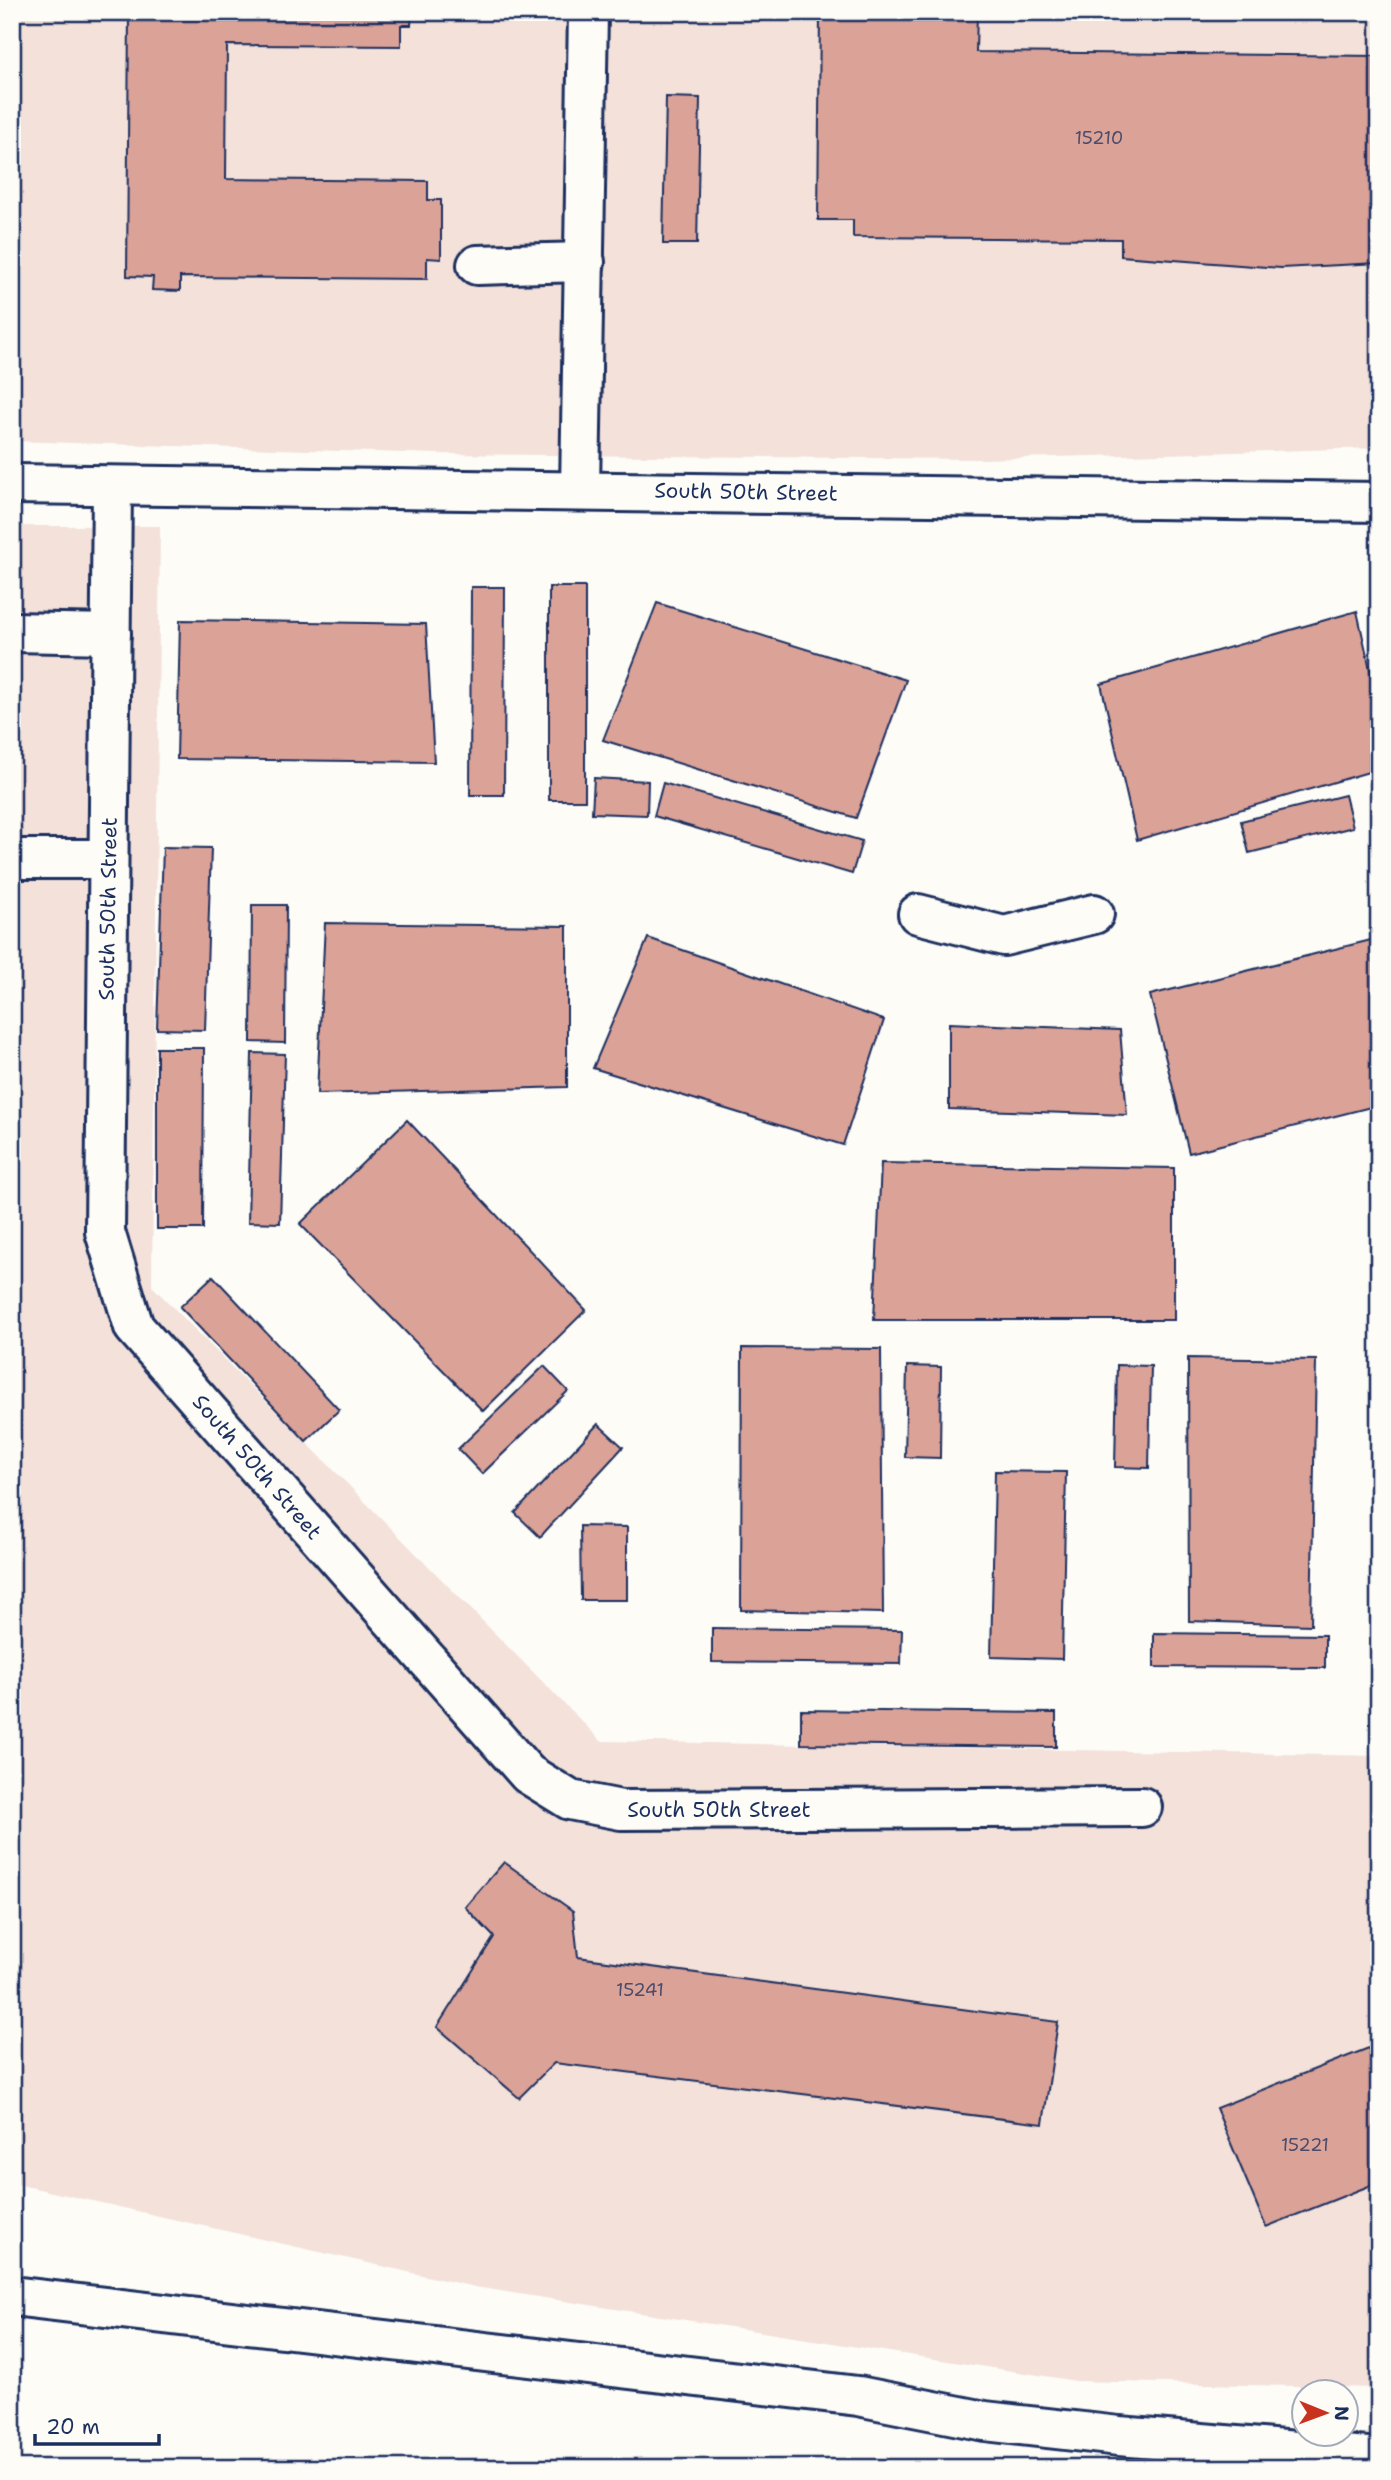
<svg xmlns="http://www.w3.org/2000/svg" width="1391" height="2480" font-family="'Shantell Sans',sans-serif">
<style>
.built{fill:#f3e1da}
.building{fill:#dba298;stroke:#1b2f5e;stroke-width:2}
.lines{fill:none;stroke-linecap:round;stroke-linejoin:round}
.minor-casing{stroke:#1b2f5e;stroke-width:44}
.highway-casing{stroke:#1b2f5e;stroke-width:44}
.minor{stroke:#fdfcf7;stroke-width:38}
.highway{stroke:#fdfcf7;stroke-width:38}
.labels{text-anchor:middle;stroke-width:7;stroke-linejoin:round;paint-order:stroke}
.number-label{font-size:18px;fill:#4b4c6c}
.street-label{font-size:21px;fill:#1b2f5e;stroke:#fdfcf7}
</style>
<rect width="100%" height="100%" fill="#fdfcf7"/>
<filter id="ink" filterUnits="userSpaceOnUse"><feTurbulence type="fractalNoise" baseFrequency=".0143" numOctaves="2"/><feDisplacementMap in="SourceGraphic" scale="14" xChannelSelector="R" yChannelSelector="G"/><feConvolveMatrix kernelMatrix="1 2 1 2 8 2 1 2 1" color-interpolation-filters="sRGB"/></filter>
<g filter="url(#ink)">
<!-- built -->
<g class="built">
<polygon points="12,12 1379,12 1379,448 979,459 439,454 12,441"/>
<polygon points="12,526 160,526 152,1286 601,1741 1379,1756 1379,2388 1076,2381 475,2287 12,2183"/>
</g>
<!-- building -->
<g class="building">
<polygon points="129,12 412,12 411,25 401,25 401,46 227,45 226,179 428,181 428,200 441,200 441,259 427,258 427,279 180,277 180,291 152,290 153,277 127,276"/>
<polygon points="820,12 977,12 976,52 1379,56 1379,263 1281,268 1121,256 1121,239 853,237 853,220 818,220"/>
<polygon points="666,97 700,98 697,244 663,244"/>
<polygon points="471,587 505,587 504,795 470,795"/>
<rect x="549" y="587" width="36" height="213"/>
<polygon points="657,603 906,680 856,818 603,740"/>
<polygon points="1357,611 1379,709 1379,769 1137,840 1101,684"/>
<polygon points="180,620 426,624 434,762 177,759"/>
<polygon points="594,778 648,781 647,815 592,813"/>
<polygon points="663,783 862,841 852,874 654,816"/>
<polygon points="1345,795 1353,827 1249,853 1241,821"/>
<polygon points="163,847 211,848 205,1030 157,1029"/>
<polygon points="252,905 286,905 285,1043 251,1042"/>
<polygon points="325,923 567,926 567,1087 317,1094"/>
<polygon points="648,938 884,1020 843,1145 593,1068"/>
<polygon points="1379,938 1379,1105 1189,1153 1150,995"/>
<polygon points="949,1023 1120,1030 1127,1115 949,1109"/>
<polygon points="157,1048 204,1048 203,1229 157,1229"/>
<polygon points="252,1053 285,1054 280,1223 248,1222"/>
<polygon points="407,1120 586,1310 483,1411 300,1224"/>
<polygon points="881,1163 1174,1168 1174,1320 874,1320"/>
<polygon points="213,1276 339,1410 306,1441 180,1307"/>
<polygon points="742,1348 881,1349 883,1613 741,1610"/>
<polygon points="1188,1358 1316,1360 1311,1625 1189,1621"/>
<polygon points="1117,1365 1151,1366 1149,1468 1115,1467"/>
<polygon points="544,1366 568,1391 482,1474 458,1449"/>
<polygon points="907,1366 941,1367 940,1458 905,1457"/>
<polygon points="598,1424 623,1447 540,1537 515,1513"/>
<polygon points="995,1471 1066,1472 1062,1659 991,1657"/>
<polygon points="580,1526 627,1527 627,1600 581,1600"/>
<polygon points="712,1628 902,1630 901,1664 712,1662"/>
<polygon points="1154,1633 1325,1635 1325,1668 1154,1667"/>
<polygon points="801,1710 1056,1713 1056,1747 801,1744"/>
<polygon points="504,1862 573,1911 578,1957 1058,2022 1043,2124 554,2063 519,2098 437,2027 494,1937 465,1907"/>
<polygon points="1379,2044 1379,2182 1266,2227 1216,2108"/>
</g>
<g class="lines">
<!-- minor casing -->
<g class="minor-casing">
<g id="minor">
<polyline points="477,265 585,262"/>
<polyline points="12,484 1379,502"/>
<polyline points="112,486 105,1232 134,1327 528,1774 570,1800 621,1810 1142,1807"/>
<polyline points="580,489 588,12"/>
<polyline points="12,632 111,634"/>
<polyline points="12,859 108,859"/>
<polyline points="918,914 1004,936 1094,914"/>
</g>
</g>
<!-- highway casing -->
<g class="highway-casing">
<polyline id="highway" points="12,2296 858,2396 985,2421 1119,2436 1379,2458"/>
</g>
<!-- minor -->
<use href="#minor" class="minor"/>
<!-- highway -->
<use href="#highway" class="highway"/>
</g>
</g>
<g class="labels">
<!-- number labels -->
<g class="number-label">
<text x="1099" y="144">15210</text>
<text x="640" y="1996">15241</text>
<text x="1305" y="2151">15221</text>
</g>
<!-- street labels -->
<g class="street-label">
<text transform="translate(746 492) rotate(1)" y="7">South 50th Street</text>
<text transform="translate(108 909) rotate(-89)" y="7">South 50th Street</text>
<text transform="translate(257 1467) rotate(49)" y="7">South 50th Street</text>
<text x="719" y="1817">South 50th Street</text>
</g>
</g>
<!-- margin -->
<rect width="1391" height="2480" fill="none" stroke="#fdfcf7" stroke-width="42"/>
<rect x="21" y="21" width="1349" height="2438" fill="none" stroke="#1b2f5e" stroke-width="2.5" filter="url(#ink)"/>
<!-- north arrow -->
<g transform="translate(1325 2413) rotate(91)"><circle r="33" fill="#fdfcf7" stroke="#a3aaba" stroke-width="2"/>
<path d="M0-5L12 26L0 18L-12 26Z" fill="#c8321e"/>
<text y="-10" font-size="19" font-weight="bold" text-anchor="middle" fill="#1b2f5e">N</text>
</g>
<!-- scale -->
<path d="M35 2434v10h124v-10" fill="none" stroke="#1b2f5e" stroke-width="3.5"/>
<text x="46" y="2434" font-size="21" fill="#1b2f5e" stroke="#fdfcf7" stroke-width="5" paint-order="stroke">20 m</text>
</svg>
